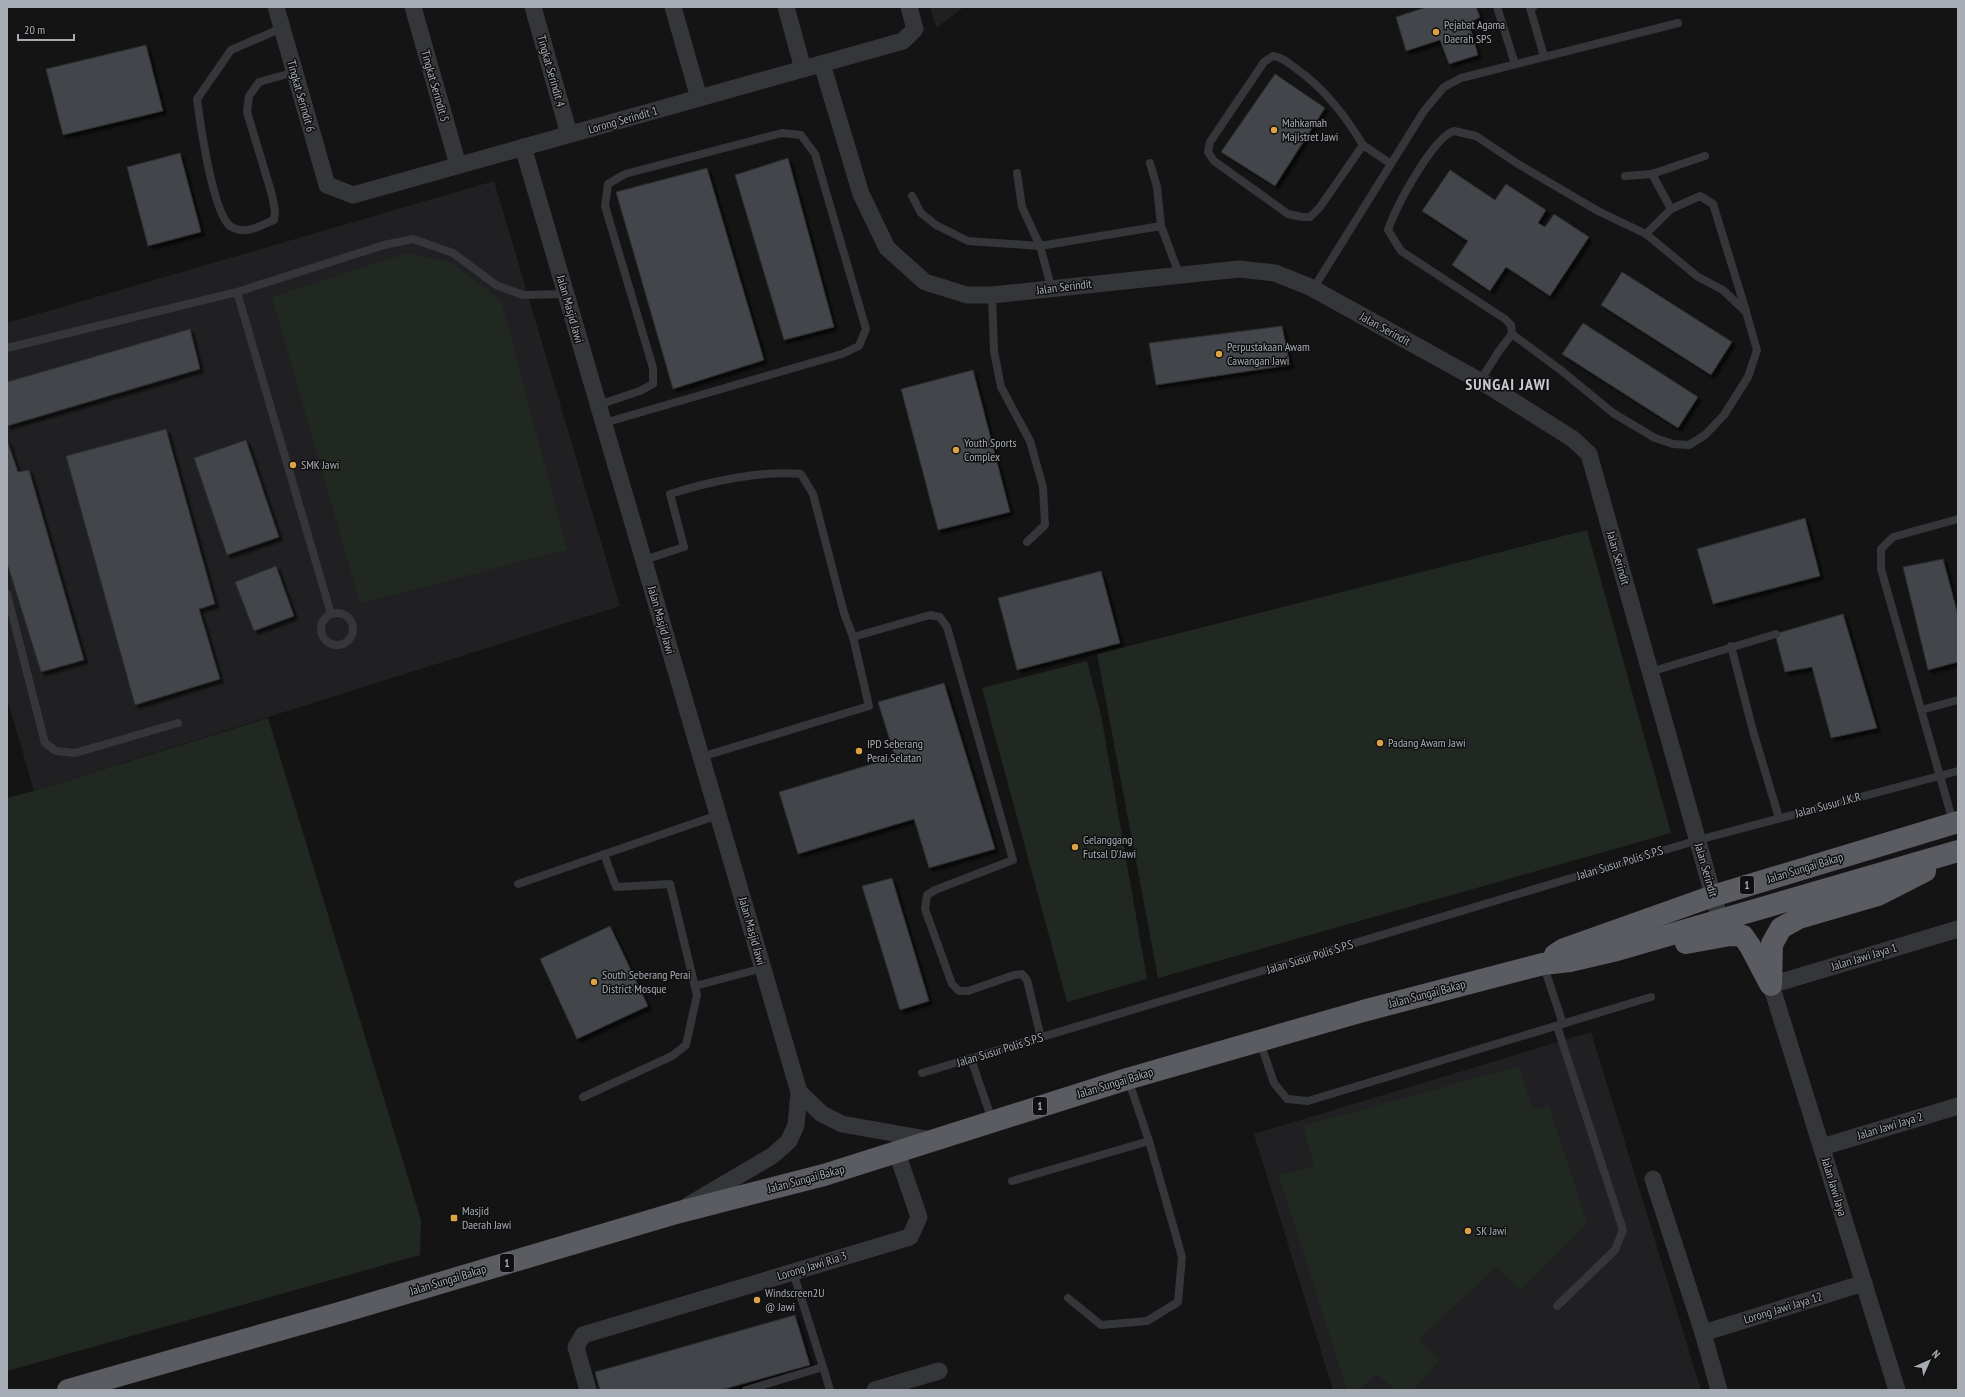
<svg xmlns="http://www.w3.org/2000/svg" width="1965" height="1397" font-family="'PT Sans Narrow',sans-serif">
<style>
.built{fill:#202022}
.green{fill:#212821}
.building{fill:#434448;stroke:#2e2e31;filter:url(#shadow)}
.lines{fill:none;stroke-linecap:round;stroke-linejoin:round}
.service{stroke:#35363a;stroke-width:8}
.minor{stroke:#35363a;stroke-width:17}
.trunk{stroke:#5a5c62;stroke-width:22}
.poi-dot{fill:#dda244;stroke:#0f0f10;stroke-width:1.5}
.labels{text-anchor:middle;stroke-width:3;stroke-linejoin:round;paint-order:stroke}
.shield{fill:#0f0f10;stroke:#797d83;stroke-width:1}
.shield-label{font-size:11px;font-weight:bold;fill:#a7acb4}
.poi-label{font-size:12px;fill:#a7acb4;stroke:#0f0f10;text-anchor:start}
.street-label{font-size:12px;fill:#a7acb4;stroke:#0f0f10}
.district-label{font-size:16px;font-weight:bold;letter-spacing:1px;fill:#c8cad1;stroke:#0f0f10}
</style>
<defs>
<filter id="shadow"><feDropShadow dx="3.5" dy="3.5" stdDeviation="1" flood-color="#0009"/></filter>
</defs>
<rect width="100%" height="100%" fill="#141415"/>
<!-- built -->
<g class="built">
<polygon points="930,7 964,7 936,28"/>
<polygon points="494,181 620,606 34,791 7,698 7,323"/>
<polygon points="1591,1032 1701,1390 1333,1390 1254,1134"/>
</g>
<!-- green -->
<g class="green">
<polygon points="408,253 450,262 501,300 567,550 360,603 272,297"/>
<polygon points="1587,530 1671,833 1158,978 1097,654"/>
<polygon points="1087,661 1101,715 1147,979 1067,1002 982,688"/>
<polygon points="268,718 421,1220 420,1255 7,1371 7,798 34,791"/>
<polygon points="1519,1066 1533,1110 1549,1106 1587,1223 1521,1290 1496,1267 1419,1339 1439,1360 1414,1390 1395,1390 1377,1374 1358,1390 1347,1390 1279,1176 1314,1166 1303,1126"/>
</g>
<!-- building -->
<g class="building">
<polygon points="1427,7 1476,7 1480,17 1469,24 1478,55 1449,64 1440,40 1406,51 1396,17"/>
<polygon points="146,45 163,111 63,135 46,69"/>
<polygon points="1275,74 1325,108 1275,186 1221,152"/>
<polygon points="180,153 201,232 148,246 127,167"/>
<polygon points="788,158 834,327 784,340 735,175"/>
<polygon points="707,168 764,360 673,389 616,192"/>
<polygon points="1450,170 1495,200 1506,184 1546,210 1538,223 1545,227 1554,214 1589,237 1550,296 1506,267 1490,291 1452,265 1468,241 1422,211"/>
<polygon points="1622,272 1732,342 1711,375 1601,305"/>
<polygon points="1583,323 1698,397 1678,428 1562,354"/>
<polygon points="1282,326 1290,365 1156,385 1149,343"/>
<polygon points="190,329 200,369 7,426 7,382"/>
<polygon points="973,370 1010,512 938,530 901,389"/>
<polygon points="166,429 215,604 199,609 220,679 135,705 66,456"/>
<polygon points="7,440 18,472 29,470 84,660 41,672 7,563"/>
<polygon points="246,440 279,537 227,555 194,458"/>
<polygon points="1805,518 1820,576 1713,604 1697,549"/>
<polygon points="1943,559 1958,615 1958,662 1928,670 1903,567"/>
<polygon points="276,566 294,616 254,631 235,582"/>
<polygon points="1101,571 1120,643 1017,670 998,598"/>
<polygon points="1843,614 1877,728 1831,738 1812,667 1785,672 1775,634"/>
<polygon points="944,683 995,849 929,868 914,819 798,854 779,792 895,757 878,702"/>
<polygon points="892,878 929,1001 900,1010 862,886"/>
<polygon points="610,926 648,1006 577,1039 540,959"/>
<polygon points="795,1315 810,1365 721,1390 600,1390 595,1372"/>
</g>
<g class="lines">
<!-- service -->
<g class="service">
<polyline points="1497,7 1515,64"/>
<polyline points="1533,7 1530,8 1544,56"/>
<path d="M282 28 231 50 197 99C200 123 213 213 230 226 244 236 260 226 274 220L275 211 272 195 247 112 249 96 259 82 295 72"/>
<path d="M1454 131 1476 136 1518 164 1598 211 1646 234 1698 277 1723 290 1746 312 1757 350 1748 377 1724 415 1705 435 1689 445 1673 444 1655 438 1613 413 1562 371 1512 334 1511 325 1505 319 1401 251 1388 230C1396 207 1432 138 1454 131Z"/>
<path d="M1363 145C1344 114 1324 88 1294 67 1287 62 1282 57 1273 56L1264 62 1210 142 1208 152 1214 161 1288 214 1302 217H1310L1320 207 1363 145 1391 164"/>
<polyline points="1150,163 1157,187 1161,226 1179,274"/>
<polyline points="1017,173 1022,207 1040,246 1052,290"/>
<polyline points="1652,174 1671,209"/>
<polyline points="1625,176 1652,174 1705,156"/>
<polyline points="912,196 921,213 936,225 968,241 1040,246 1161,226"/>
<polyline points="1646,234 1671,209 1700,196 1713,204 1746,311"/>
<polyline points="1313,289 1424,111 1444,87 1461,78 1678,23"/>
<polyline points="237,292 331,614"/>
<polyline points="992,295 994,351 1001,387 1030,441 1043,487 1045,525 1027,542"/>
<polyline points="7,348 237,292 384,245 413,239 453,253 496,285 523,295 566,294"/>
<polyline points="1480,381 1499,351 1512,334"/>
<polyline points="598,405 640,391 653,384 653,368 605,206 608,184 625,174 782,133 801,135 815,154 866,329 859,346 842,354 604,423"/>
<path d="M644 560 684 547 670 494C708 482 761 470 801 474L813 494 844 613 853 637 869 706 701 757"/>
<polyline points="7,594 45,743 56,751 75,753 178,723"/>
<circle cx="337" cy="629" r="16"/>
<polyline points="853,637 930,615 940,617 947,627 1013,860 935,890 927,895 925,909 952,984 959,991 968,991 1014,975 1022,974 1027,980 1041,1038"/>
<polyline points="1731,646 1753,731 1779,818"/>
<polyline points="1650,672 1776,634"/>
<polyline points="1921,710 1958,700"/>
<polyline points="1953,822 1881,569 1881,549 1893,537 1958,519"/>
<polyline points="518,884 718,815"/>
<polyline points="1543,964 1563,1024"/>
<polyline points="695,986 763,968"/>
<polyline points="1557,1026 1623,1230 1615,1250 1557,1306"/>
<polyline points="1260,1042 1274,1083 1287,1099 1308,1101 1651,997"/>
<polyline points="971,1059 992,1120"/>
<polyline points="922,1073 1698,840 1958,771"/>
<polyline points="583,1097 672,1056 686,1045 697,995 670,884 616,887 604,854"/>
<polyline points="1012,1181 1149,1141"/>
<polyline points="1068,1298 1101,1325 1147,1321 1178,1302 1182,1257 1149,1141 1128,1079"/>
<polyline points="823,1367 830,1390"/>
<polyline points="746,1390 823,1367 793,1272"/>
</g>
<!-- minor -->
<g class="minor">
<polyline points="276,7 327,185 353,195 903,41 915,29 909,7"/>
<polyline points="413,7 458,165"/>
<polyline points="533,7 569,134"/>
<polyline points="673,7 699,98"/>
<polyline points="786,7 803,69"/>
<polyline points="822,64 861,194 887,248 925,282 967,295 992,295 1239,269 1275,273 1310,287 1489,386 1573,439 1589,454 1720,920"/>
<polyline points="523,147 799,1092 796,1125 789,1141 772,1156 687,1206"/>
<polyline points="799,1092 822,1114 842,1124 932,1140"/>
<polyline points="1822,1147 1958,1106"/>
<polyline points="1653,1179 1703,1333"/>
<polyline points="588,1390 576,1347 583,1335 910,1237 919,1217 897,1153"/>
<polyline points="875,1390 939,1371"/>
<polyline points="1719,1390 1703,1333 1864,1283"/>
<polyline points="1897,1390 1771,985 1958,929"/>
</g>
<!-- trunk -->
<g class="trunk">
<polyline points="1686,943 1730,935 1743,936 1750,946 1770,984"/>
<polyline points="1555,955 1564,949 1713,896 1958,822"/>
<polyline points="1771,985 1772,944 1781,928 1799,918 1878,895 1925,871"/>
<polyline points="68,1390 339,1313 676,1213 824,1175 1127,1079 1363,1011 1543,964 1570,961 1617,950 1958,851"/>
</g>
</g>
<!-- markers -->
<g class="poi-dot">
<circle cx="1436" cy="32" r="4"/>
<circle cx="1274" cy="130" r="4"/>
<circle cx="1219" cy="354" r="4"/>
<circle cx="956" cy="450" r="4"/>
<circle cx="293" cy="465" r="4"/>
<circle cx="1380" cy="743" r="4"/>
<circle cx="859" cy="751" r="4"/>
<circle cx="1075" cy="847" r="4"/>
<circle cx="594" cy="982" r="4"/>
<rect x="450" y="1214" width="8" height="8" rx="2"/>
<circle cx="1468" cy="1231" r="4"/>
<circle cx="757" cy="1300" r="4"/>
</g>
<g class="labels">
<!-- shield labels -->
<g class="shield">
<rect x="1740" y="876" width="14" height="18" rx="3"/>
<rect x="1033" y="1097" width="14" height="18" rx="3"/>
<rect x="500" y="1254" width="14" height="18" rx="3"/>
</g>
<g class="shield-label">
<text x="1747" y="889">1</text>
<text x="1040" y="1110">1</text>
<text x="507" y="1267">1</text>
</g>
<!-- poi labels -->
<g class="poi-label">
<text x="1444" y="29">Pejabat Agama<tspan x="1444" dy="14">Daerah SPS</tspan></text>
<text x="1282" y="127">Mahkamah<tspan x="1282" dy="14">Majistret Jawi</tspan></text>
<text x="1227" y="351">Perpustakaan Awam<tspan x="1227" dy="14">Cawangan Jawi</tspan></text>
<text x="964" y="447">Youth Sports<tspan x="964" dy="14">Complex</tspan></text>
<text x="301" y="469">SMK Jawi</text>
<text x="1388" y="747">Padang Awam Jawi</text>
<text x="867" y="748">IPD Seberang<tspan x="867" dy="14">Perai Selatan</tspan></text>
<text x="1083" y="844">Gelanggang<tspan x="1083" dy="14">Futsal D'Jawi</tspan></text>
<text x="602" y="979">South Seberang Perai<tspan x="602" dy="14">District Mosque</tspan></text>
<text x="462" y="1215">Masjid<tspan x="462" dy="14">Daerah Jawi</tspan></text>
<text x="1476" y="1235">SK Jawi</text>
<text x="765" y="1297">Windscreen2U<tspan x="765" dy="14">@ Jawi</tspan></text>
</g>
<!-- street labels -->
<g class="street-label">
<text transform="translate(551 71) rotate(74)" y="4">Tingkat Serindit 4</text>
<text transform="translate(435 86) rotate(74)" y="4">Tingkat Serindit 5</text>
<text transform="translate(301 96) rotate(74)" y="4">Tingkat Serindit 6</text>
<text transform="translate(623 120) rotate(-16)" y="4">Lorong Serindit 1</text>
<text transform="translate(1064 287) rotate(-7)" y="4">Jalan Serindit</text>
<text transform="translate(570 309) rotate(74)" y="4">Jalan Masjid Jawi</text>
<text transform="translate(1385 329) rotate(29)" y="4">Jalan Serindit</text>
<text transform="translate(1618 558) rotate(74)" y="4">Jalan Serindit</text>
<text transform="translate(661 620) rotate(74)" y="4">Jalan Masjid Jawi</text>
<text transform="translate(1828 805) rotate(-15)" y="4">Jalan Susur J.K.R</text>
<text transform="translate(1620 863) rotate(-17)" y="4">Jalan Susur Polis S.P.S</text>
<text transform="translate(1805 868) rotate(-17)" y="4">Jalan Sungai Bakap</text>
<text transform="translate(1706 870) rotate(74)" y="4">Jalan Serindit</text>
<text transform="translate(752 931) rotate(74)" y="4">Jalan Masjid Jawi</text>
<text transform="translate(1310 957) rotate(-17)" y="4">Jalan Susur Polis S.P.S</text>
<text transform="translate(1864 957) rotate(-17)" y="4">Jalan Jawi Jaya 1</text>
<text transform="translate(1427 994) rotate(-15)" y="4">Jalan Sungai Bakap</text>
<text transform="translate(1000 1050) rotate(-17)" y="4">Jalan Susur Polis S.P.S</text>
<text transform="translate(1115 1083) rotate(-17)" y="4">Jalan Sungai Bakap</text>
<text transform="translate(1890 1126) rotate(-17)" y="4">Jalan Jawi Jaya 2</text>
<text transform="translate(806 1179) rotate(-15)" y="4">Jalan Sungai Bakap</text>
<text transform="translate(1834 1187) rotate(73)" y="4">Jalan Jawi Jaya</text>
<text transform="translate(812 1266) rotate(-17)" y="4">Lorong Jawi Ria 3</text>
<text transform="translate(448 1280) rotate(-17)" y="4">Jalan Sungai Bakap</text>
<text transform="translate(1783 1308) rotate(-17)" y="4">Lorong Jawi Jaya 12</text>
</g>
<!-- district labels -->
<g class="district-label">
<text x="1508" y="390">SUNGAI JAWI</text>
</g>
</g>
<!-- border -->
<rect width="1965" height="1397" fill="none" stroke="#a7acb4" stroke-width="16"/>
<!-- north arrow -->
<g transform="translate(1929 1361) rotate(45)" stroke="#0f0f10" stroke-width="3" paint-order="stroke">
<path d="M0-3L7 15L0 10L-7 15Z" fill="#a7acb4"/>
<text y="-6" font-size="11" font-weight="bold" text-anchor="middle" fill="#a7acb4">N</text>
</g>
<!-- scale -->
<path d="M18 34v6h56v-6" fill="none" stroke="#a7acb4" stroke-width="2"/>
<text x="24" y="34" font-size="12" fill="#a7acb4" stroke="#0f0f10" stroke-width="3" paint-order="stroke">20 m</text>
</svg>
